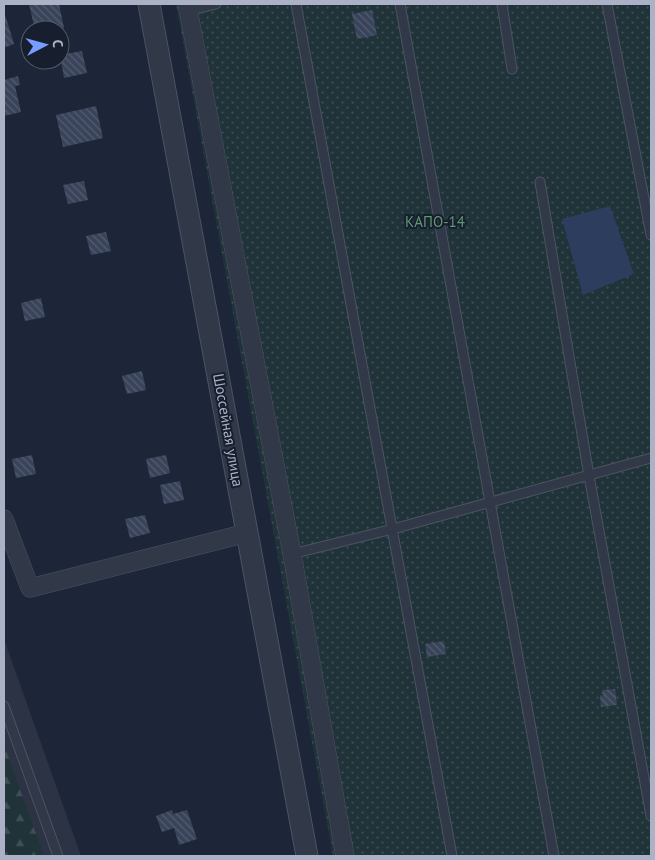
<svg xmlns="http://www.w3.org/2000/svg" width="655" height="860" font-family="'PT Sans',sans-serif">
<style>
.airport{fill:#2b3345}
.green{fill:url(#green-dots)}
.forest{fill:url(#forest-firs)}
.water{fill:#2d3d5e}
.building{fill:url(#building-back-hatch)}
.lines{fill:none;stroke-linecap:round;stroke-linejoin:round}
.service-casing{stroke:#4c5364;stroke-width:11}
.minor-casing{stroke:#4c5364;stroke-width:19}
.tertiary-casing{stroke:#4c5364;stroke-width:23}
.service{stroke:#313848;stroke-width:9}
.minor{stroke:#313848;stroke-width:18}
.tertiary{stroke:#313848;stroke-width:21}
.labels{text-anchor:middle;stroke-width:4;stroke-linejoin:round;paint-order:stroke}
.park-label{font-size:15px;fill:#619873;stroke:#171e2d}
.street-label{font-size:15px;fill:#abb2c6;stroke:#171e2d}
</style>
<defs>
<pattern id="green-dots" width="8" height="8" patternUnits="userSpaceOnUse" patternTransform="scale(1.25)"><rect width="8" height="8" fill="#1f3339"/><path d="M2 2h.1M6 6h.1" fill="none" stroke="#3d4e54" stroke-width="1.8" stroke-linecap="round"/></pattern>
<pattern id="forest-firs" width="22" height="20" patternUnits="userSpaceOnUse" patternTransform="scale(1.25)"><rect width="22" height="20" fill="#1f3339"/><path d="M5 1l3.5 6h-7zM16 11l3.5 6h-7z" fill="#3d4e54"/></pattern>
<pattern id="building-back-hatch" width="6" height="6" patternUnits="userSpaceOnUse" patternTransform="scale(1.25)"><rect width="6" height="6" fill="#394359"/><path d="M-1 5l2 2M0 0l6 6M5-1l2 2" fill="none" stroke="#535c6f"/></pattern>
</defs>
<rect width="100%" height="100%" fill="#1d2638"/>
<!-- airport -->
<polygon class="airport" points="4,639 81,856 4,856"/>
<!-- green -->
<polygon class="green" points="176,4 651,4 651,856 333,856"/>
<!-- forest -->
<polygon class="forest" points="4,745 44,856 4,856"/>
<!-- water -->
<polygon class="water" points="610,206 634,274 583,295 562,219"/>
<!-- building -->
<g class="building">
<polygon points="29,4 59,4 64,28 35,30"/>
<polygon points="372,10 377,35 357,39 352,14"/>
<polygon points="4,11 14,44 4,48"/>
<polygon points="82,51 87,73 64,78 60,55"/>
<polygon points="18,76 20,85 15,86 21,112 4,116 4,80"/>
<polygon points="96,106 103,138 63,147 56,115"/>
<polygon points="84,181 88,200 68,204 63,185"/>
<polygon points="106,232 111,251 91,255 86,236"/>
<polygon points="41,298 45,317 25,321 21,303"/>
<polygon points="142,371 146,390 127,394 122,376"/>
<polygon points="32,455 36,474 16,478 12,459"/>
<polygon points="166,455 170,473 150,478 146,459"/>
<polygon points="180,481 184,500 164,504 160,485"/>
<polygon points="145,515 150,533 130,538 125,519"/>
<polygon points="444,641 446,654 427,657 425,644"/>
<polygon points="615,689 617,705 601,707 600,695 603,696 602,690"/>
<polygon points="172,810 173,814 187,810 197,839 179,845 174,828 162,832 156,816"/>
</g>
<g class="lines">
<!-- service casing -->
<g class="service-casing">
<g id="service">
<polyline points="296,4 452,856"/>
<polyline points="400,4 554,856"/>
<polyline points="502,4 512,69"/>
<polyline points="607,4 651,235"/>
<polyline points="188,11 216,4"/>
<polyline points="540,182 589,476 651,816"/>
<polyline points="292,554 393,529 651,458"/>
<polyline points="4,706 58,856"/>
</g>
</g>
<!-- minor casing -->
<g class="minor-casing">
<g id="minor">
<polyline points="187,4 292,554 345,856"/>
<polyline points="4,519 30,588 247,533"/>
</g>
</g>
<!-- tertiary casing -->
<g class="tertiary-casing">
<polyline id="tertiary" points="149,4 307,856"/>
</g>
<!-- service -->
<use href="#service" class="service"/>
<!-- minor -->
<use href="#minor" class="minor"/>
<!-- tertiary -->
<use href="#tertiary" class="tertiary"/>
</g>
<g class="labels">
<!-- park labels -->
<g class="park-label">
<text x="435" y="227">КАПО-14</text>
</g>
<!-- street labels -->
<g class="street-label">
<text transform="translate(228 430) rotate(80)" y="5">Шоссейная улица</text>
</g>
</g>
<!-- border -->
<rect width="655" height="860" fill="none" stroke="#abb2c6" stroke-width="10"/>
<!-- north arrow -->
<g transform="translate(45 45) rotate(84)"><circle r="24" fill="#171e2d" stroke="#52596a"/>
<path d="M0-4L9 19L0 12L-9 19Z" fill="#769dff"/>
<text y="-8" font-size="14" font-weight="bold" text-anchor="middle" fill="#abb2c6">С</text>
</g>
</svg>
